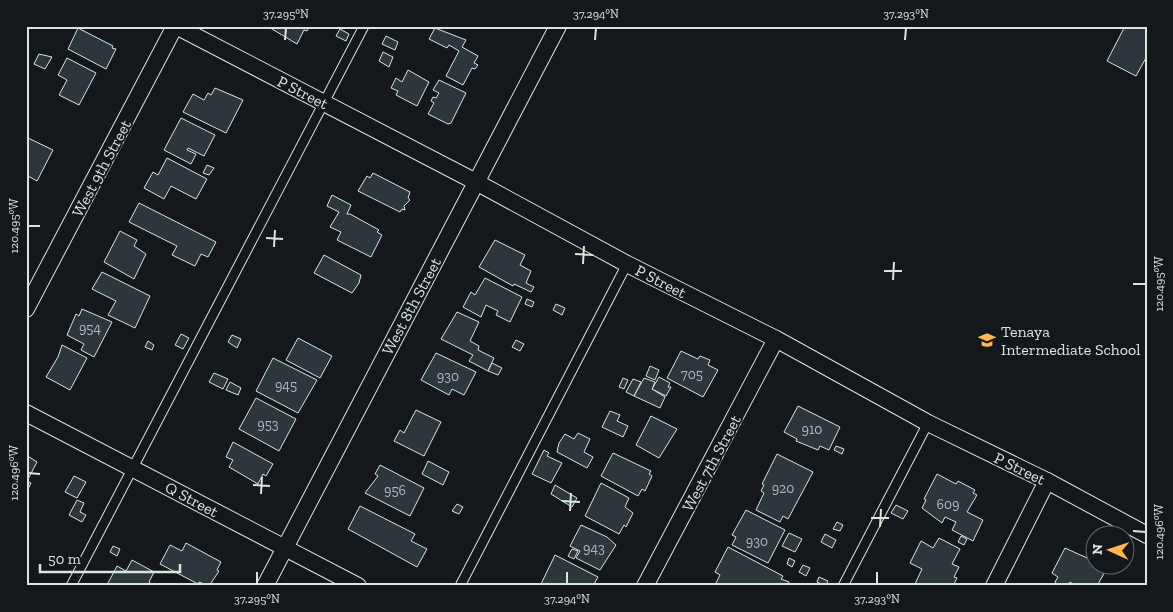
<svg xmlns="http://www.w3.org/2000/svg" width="1173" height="612" font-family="'Zilla Slab',serif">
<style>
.building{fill:#2c363c;stroke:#d8e6dc}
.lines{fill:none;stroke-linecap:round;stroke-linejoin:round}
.lane-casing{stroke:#d8e6dc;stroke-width:11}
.street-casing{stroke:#d8e6dc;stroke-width:18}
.lane{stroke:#14181c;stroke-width:9}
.street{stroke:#14181c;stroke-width:16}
.ticks{fill:none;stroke:#d8e6dc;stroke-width:2}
.labels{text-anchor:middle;stroke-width:4;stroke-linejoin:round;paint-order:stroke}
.number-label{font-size:14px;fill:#adbab4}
.street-label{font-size:16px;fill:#d8e6dc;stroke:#14181c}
.poi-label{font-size:16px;fill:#d8e6dc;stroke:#14181c;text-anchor:start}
.neatline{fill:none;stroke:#d8e6dc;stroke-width:2}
.ticks-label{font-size:12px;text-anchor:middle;fill:#d8e6dc}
</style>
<rect width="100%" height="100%" fill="#14181c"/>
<!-- building -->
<g class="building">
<polygon points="267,26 310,26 307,31 304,30 297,44"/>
<polygon points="1125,26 1147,26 1147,56 1136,76 1107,61"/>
<polygon points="78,28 113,46 112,48 116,49 106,69 68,49"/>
<polygon points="435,28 466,40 462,47 478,56 474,63 478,65 475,69 472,68 463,85 446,76 459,51 449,45 447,48 429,39"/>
<polygon points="340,29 349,34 346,41 336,36"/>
<polygon points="386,36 398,42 395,50 382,44"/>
<polygon points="383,52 393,57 389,67 379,61"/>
<polygon points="39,54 52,57 45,69 34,64"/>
<polygon points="67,58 96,73 79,105 59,95 67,80 58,75"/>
<polygon points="408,70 429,82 417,106 396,95 398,91 391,88 396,78 402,82"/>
<polygon points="439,80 466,93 451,123 448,124 428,114 434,103 431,101 433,97 436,98 439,93 433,90"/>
<polygon points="215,88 243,100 226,133 183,112 193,94 204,100 208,93 211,95"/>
<polygon points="181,118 215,135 204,156 188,148 187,150 196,154 191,164 164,150"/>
<polygon points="26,137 53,150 37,181 26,175"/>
<polygon points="167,158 207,179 196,199 171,186 164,199 144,188 153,172 158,175"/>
<polygon points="207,165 214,168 209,175 203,173"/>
<polygon points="373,173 410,192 408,198 410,200 404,206 405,210 402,209 400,212 358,191 367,176 370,178"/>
<polygon points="332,195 351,205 347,214 350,214 379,230 377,232 382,235 371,257 337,240 341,232 330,227 339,212 327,206"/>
<polygon points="139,203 216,242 208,257 201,254 195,266 172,255 177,246 129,222"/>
<polygon points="120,231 137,240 134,246 146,254 134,279 104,262"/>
<polygon points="495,240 525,255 520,265 531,271 526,283 534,287 531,292 514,284 513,286 479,267"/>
<polygon points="324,255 361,275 359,283 352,293 314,273"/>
<polygon points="102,272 150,296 135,328 108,315 116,301 92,289"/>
<polygon points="485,278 522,297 510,322 496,315 498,311 486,305 481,317 463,307 471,292 475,295"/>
<polygon points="527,299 534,302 532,307 525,304"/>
<polygon points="556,304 565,308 562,315 553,310"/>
<polygon points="82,309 112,322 94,357 81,350 84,344 67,335 76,314 79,316"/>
<polygon points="457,312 479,322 470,341 479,346 478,350 494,358 488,371 469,361 473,355 441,339"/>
<polygon points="181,334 189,338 183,349 175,345"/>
<polygon points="232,335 241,339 237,348 228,342"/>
<polygon points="298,338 332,356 320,378 286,360"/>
<polygon points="516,340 524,344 520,351 512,347"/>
<polygon points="148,341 154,345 152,350 145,347"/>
<polygon points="62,345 87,358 70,390 46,377 58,357"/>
<polygon points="681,351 698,359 700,356 710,360 708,365 718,370 703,397 667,378"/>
<polygon points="436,353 476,372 464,395 452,389 449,395 421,380"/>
<polygon points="273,358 317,380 298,413 256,391"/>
<polygon points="492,363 502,368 498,375 488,371"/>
<polygon points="650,366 659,370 655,380 646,376"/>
<polygon points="214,373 228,379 223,389 209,382"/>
<polygon points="659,377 670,383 668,387 671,387 666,396 652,389"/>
<polygon points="623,378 628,380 624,389 619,387"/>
<polygon points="644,378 655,382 652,389 665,397 660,408 634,396"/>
<polygon points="633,379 641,382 634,396 626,392"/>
<polygon points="230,382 241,388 238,395 226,390"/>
<polygon points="256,398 296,419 279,451 239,429"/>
<polygon points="798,406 840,427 829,450 820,446 818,450 796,441 797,439 784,432"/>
<polygon points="416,410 441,422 424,456 394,441 400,430 404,433"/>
<polygon points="610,411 620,415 617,421 628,426 623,437 602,427"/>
<polygon points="651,416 677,429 659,458 636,445"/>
<polygon points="578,433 590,439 584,452 593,457 587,468 557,452 559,443 565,434 574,439"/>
<polygon points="233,442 273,464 266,476 263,474 258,484 229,467 233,460 226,457"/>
<polygon points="836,446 844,449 842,454 834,450"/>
<polygon points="544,450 549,453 547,456 562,463 551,483 532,474"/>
<polygon points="613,453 651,471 649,474 652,476 645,491 642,489 638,496 601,476"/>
<polygon points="777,454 813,472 788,519 783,516 780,522 756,510 764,493 761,491 764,485 762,484"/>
<polygon points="26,455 37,462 27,481 31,483 27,491"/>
<polygon points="428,461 449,472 443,485 422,474"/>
<polygon points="380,465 424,488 410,516 365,493 378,476 375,474"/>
<polygon points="937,474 956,484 958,481 975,490 973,493 977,495 967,512 983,520 973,541 952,530 956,522 945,517 942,523 922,508 926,500 924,499"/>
<polygon points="74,476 86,482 77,498 65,492"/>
<polygon points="601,483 629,498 625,507 633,513 626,527 624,525 619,534 585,516"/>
<polygon points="555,485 577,498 572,507 551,494"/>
<polygon points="77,500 84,503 80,512 86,515 82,522 69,515"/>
<polygon points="457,504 463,507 459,514 452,511"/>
<polygon points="896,505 908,511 903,519 891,513"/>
<polygon points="360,506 415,534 411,541 427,549 417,567 348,529"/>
<polygon points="746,510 785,530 768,563 732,545 736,537 732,535"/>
<polygon points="837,522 843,525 840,531 833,529"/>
<polygon points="581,525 607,537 616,545 600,570 576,558 580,551 570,546"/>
<polygon points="789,533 802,539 795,552 782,546"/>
<polygon points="825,534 836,540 832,548 821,542"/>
<polygon points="961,536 967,539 964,545 958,542"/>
<polygon points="939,538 960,549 952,564 959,567 954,577 957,578 953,586 914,586 922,569 910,563 921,541 933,548"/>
<polygon points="186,543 221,562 217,570 219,571 209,586 199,582 198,584 160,564 170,545 182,551"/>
<polygon points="113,546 120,549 117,556 110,552"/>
<polygon points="728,547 783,576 781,579 789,582 787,586 715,585 720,575 715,572"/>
<polygon points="1065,548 1096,562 1096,564 1107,568 1097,586 1076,586 1070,582 1068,586 1057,585 1055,582 1058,577 1052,573"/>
<polygon points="572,549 578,551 574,559 568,556"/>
<polygon points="555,555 598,577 593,586 540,586"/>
<polygon points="789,558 795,561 792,567 787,564"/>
<polygon points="132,560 154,572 149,582 154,586 114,586 108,583 117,566 126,571"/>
<polygon points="803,565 810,568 806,576 799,572"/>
<polygon points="819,577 828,581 825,586 817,582"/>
</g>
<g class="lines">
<!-- lane casing -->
<g class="lane-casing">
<g id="lane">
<polyline points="71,586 364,26"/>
<polyline points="460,586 627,264"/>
<polyline points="843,586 928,423"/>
</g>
</g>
<!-- street casing -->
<g class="street-casing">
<g id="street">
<polyline points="176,26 476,182 627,264 776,339 928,423 1047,481 1147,535"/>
<polyline points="26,309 175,26"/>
<polyline points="26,413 358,586"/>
<polyline points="265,586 558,26"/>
<polyline points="645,586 776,339"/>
<polyline points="994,586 1047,481"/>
</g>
</g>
<!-- lane -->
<use href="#lane" class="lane"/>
<!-- street -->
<use href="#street" class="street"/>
</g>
<!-- ticks -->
<path class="ticks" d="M285 40 286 28M595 40 596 28M905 40 906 28M28 226H40M266 238 283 239M274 247 275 230M575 254 593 255M583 264 584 246M884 271H902M893 280 894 262M1133 284H1146M28 473 40 474M253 485 270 486M261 494 262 477M562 501 580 502M570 511 571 493M871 518H889M880 527 881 509M1133 531 1146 532M257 584V572M567 584V572M877 584V572"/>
<!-- icons -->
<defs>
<g id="school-bare" transform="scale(1.35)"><path d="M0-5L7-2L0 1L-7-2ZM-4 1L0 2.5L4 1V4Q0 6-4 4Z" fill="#ffb74d" stroke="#14181c" stroke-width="2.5" paint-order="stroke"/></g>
</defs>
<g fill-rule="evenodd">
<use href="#school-bare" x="987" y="340"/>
</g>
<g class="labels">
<!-- number labels -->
<g class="number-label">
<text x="90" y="333">954</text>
<text x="692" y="379">705</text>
<text x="448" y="381">930</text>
<text x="286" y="390">945</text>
<text x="268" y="429">953</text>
<text x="812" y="434">910</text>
<text x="783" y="493">920</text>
<text x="395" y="495">956</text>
<text x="948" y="509">609</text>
<text x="757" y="546">930</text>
<text x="594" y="553">943</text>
</g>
<!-- street labels -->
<g class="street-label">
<text transform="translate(303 92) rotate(27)" y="6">P Street</text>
<text transform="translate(101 168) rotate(-62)" y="6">West 9th Street</text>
<text transform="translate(661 281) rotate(27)" y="6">P Street</text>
<text transform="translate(411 306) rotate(-62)" y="6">West 8th Street</text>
<text transform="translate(711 463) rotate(-62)" y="6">West 7th Street</text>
<text transform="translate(1020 468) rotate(26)" y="6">P Street</text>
<text transform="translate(192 499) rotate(28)" y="6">Q Street</text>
</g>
<!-- poi labels -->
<g class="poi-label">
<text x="1001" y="337">Tenaya<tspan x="1001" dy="18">Intermediate School</tspan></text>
</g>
</g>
<!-- border -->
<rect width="1173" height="612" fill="none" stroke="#14181c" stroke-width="55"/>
<!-- north arrow -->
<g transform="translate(1110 550) rotate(273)"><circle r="24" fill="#14181c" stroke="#626a69"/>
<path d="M0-4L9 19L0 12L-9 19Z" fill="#ffb74d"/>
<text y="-8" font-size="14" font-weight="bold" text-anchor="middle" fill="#d8e6dc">N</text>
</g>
<!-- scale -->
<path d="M40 564v8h140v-8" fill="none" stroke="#d8e6dc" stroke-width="2.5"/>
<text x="48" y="564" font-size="15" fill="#d8e6dc" stroke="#14181c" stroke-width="4" paint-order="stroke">50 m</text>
<rect x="28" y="28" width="1118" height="556" class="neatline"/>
<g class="ticks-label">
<text x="286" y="18">37.295°N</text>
<text x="596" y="18">37.294°N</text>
<text x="906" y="18">37.293°N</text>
<text transform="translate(14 226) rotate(-90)" y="4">120.495°W</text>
<text transform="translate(1159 284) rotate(-90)" y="4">120.495°W</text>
<text transform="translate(14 473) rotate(-90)" y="4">120.496°W</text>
<text transform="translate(1159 532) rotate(-90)" y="4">120.496°W</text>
<text x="257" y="603">37.295°N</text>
<text x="567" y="603">37.294°N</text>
<text x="877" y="603">37.293°N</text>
</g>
</svg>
